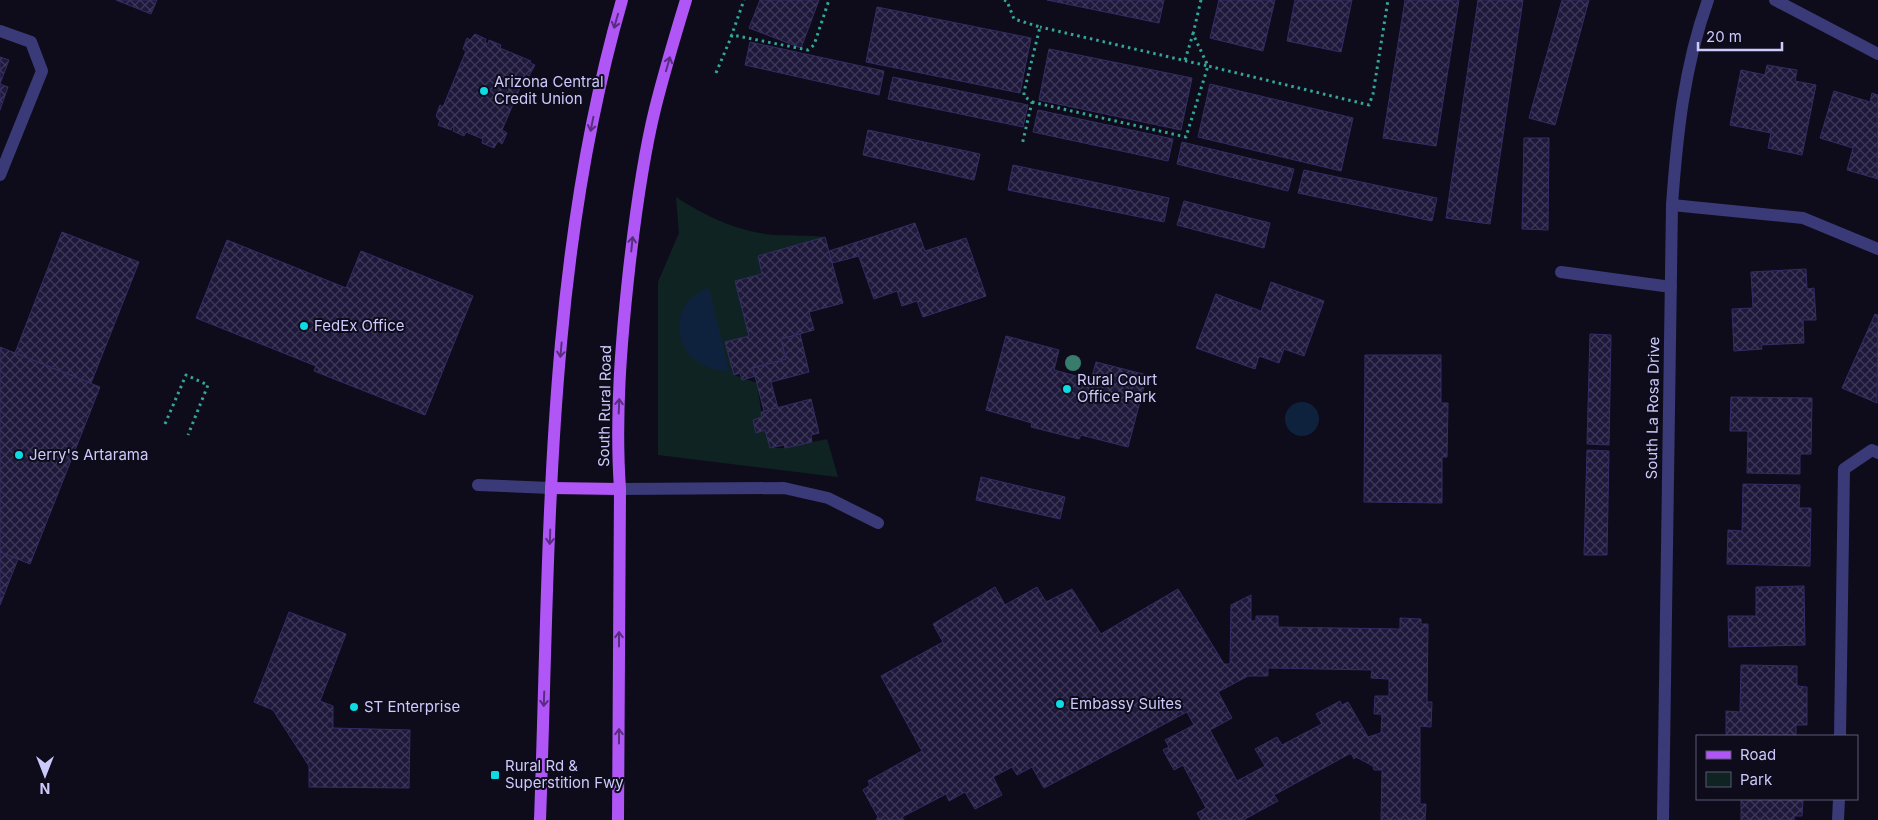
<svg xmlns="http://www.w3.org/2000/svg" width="1878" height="820" font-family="Inter,sans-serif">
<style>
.green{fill:#0f2422}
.water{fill:#0e223d}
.building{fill:url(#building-cross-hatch);stroke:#342c65;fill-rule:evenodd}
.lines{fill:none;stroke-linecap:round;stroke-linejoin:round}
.path{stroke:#33a699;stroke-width:3;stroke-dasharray:2.5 4;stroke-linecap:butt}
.lane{stroke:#393a77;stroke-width:12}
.street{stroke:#393a77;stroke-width:12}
.primary{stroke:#b156f6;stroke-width:12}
.tree{fill:#387c6e}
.oneway{stroke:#572d7e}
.poi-dot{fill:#0cdae4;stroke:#0e0c1b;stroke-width:2}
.labels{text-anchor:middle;stroke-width:4;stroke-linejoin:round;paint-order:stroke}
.poi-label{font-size:15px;fill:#ccc9fc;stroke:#0e0c1b;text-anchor:start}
.street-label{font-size:15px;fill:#ccc9fc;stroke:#0e0c1b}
</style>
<defs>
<pattern id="building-cross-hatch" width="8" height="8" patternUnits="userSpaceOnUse" patternTransform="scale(1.25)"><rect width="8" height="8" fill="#1e193b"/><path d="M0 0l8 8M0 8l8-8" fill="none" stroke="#3e3958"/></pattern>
</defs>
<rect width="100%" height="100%" fill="#0e0c1b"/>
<!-- green -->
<path class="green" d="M676 197C706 217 739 232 775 235 792 236 808 235 825 237L758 256 762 274 735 281 749 336 725 342 734 375 757 383 762 417 753 420 756 432 765 430 770 448H785L827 439 838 477 658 455V282L679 233Z"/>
<!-- water -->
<g class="water">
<path d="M709 288 729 371C673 371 661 304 709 288Z"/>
<circle cx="1302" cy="419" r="17"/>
</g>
<!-- building -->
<g class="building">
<polygon points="116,0 157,0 151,14"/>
<polygon points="760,0 819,0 801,48 749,28"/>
<polygon points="1047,0 1164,0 1159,23"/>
<polygon points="1219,0 1275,0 1263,51 1210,38"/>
<polygon points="1295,0 1352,0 1341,52 1287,41"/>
<polygon points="1405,0 1459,0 1436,146 1383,138"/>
<polygon points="1478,0 1523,0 1490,224 1446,218"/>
<polygon points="1562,0 1589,0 1555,125 1529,118"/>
<polygon points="877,7 1031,38 1020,93 866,62"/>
<polygon points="475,34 486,39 485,42 488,44 489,40 501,45 500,48 531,61 530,63 535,65 529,76 526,74 502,130 507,133 502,144 498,141 494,148 482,143 483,139 466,132 464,136 453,131 454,128 452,127 451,130 438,125 440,121 436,116 440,105 443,107 466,51 463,49 467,38 470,40"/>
<polygon points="750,42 884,71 879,95 745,65"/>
<polygon points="1049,49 1192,78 1181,130 1039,100"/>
<polygon points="0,57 9,60 0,84 8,87 0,110"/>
<polygon points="1767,65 1797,70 1795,81 1816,85 1802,155 1768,148 1771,133 1730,125 1741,70 1765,75"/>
<polygon points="893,77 1028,105 1023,127 888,99"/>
<polygon points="1210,84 1353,118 1341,171 1198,137"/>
<polygon points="1834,91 1870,102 1872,93 1878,95 1878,179 1847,170 1853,148 1820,138"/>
<polygon points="1038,110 1173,139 1168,161 1033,132"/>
<polygon points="868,130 980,154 974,180 863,155"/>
<polygon points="1524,138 1549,138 1548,230 1522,229"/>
<polygon points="1182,142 1294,169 1288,191 1177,164"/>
<polygon points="1013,165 1169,198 1164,222 1008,190"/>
<polygon points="1304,170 1437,198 1432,221 1298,193"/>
<polygon points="1184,201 1270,223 1264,248 1177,225"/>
<polygon points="915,223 925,251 966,238 986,296 923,317 917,301 902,306 897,291 874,299 854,243"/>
<polygon points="62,232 139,262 91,383 15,353"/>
<polygon points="825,237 843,303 809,312 814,330 781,339 786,359 753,368 756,376 742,380 740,373 734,375 725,342 749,336 735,281 762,274 758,256"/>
<polygon points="227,240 346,288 361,251 473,296 425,415 314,371 316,366 196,318"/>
<polygon points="854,243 859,256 832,263 829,251"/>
<polygon points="1806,269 1807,289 1814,288 1816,320 1803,320 1804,343 1761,345 1762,349 1734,351 1732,309 1753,308 1751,272"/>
<polygon points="1271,282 1324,301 1304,356 1284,349 1279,363 1259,356 1255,369 1196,348 1216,294 1261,311"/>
<polygon points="1875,314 1878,315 1877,403 1842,388"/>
<polygon points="800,334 809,372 771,382 778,408 764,411 753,368 786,359 781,339"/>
<polygon points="1590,334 1611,335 1609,445 1587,444"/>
<polygon points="1006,336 1059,350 1054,370 1091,380 1096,362 1147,375 1128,447 1081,435 1079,439 1031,427 1032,423 986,410"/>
<polygon points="0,347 100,387 30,564 0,552"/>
<polygon points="1365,355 1441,355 1441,403 1448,403 1447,457 1442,457 1442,503 1364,502"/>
<polygon points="1731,397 1812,398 1811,454 1800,454 1800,474 1747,473 1748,431 1730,431"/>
<polygon points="811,399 819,433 811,435 812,442 785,448 784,445 770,448 765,430 756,433 753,420 762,417 761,412"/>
<polygon points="1587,450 1609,451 1607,555 1584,555"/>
<polygon points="981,477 1065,497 1060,519 976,500"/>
<polygon points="1743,484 1800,485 1799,508 1811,508 1810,566 1727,564 1728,530 1742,531"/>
<polygon points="0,552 18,559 0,605"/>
<polygon points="1804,586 1805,645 1729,647 1728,616 1756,616 1756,587"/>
<path d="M995 587 1005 605 1037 587 1046 602 1072 589 1101 634 1178 589 1224 664H1230L1231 605 1251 595V621H1256V616H1278V627L1400 629V618L1421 619V624H1428L1427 702H1432L1431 727 1420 726V804H1426L1425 820H1381L1382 770H1374L1373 766 1356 757 1354 759 1351 753 1274 795 1278 801 1243 820H1201L1197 813 1206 808 1183 765 1174 770 1163 750 1169 747 1165 740 1194 725 1187 712 1044 788 1032 767 1017 775 1012 767 993 777 1002 795 975 809 965 792 949 801 946 794 902 817 904 820H876L878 817 863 790 870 785 868 781 922 751 881 676 943 642 933 624ZM1268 668 1372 670 1371 678 1389 679V696H1375L1374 714H1382L1381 733 1368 737 1348 702 1342 705 1340 701 1316 714 1322 724 1282 745 1277 737 1255 749 1265 766 1237 781 1210 730 1232 718 1218 692 1248 676H1268Z"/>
<polygon points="289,612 346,634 320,701 333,706 333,728 410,730 409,788 309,787 309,766 273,710 254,702"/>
<polygon points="1741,665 1797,666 1797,686 1807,687 1807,725 1796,725 1796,736 1726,736 1726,711 1740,712"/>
<polygon points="1741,799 1803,799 1802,816 1794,816 1794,820 1741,820"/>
</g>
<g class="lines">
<!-- path -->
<g class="path">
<polyline points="1004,0 1007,1 1014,19 1040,27 1024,92 1024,96 1032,102 1022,145"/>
<polyline points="1201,0 1193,34 1208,66 1369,105 1373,94 1388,0"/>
<polyline points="731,37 744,0"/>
<polyline points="1185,60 1193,34"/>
<polyline points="716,73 732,35 808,50 814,45 829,0"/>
<polyline points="1032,102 1186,137 1208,66 1040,27"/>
<polyline points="165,424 186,375 208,385 188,435"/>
</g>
<!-- lane -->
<g class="lane">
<polyline points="1775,0 1878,54"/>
<polyline points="0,31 31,42 42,71 0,175"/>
<polyline points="1561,272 1671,287"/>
<polyline points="478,485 551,488"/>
<polyline points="620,489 784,488 828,498 878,523"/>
<polyline points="1840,736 1844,469 1872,450 1878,453"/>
<polyline points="1838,820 1839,799"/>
</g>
<!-- street -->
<g class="street">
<polyline points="1672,205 1803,218 1878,249"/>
<path d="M1663 820 1672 205C1677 135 1684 67 1708 0"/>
</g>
<!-- primary -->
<g class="primary">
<polyline points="551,488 620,489"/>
<path d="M540 820C550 546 545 266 622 0"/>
<path d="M618 820 620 489C615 417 621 343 629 270 635 217 642 162 655 109 664 73 675 36 686 0"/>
</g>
</g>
<!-- trees -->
<circle class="tree" cx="1073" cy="363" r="8"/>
<!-- one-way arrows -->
<defs><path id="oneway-shaft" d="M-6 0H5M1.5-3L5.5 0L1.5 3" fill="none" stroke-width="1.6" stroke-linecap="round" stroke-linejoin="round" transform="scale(1.25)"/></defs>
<g class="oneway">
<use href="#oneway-shaft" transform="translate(616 21) rotate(106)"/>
<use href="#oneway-shaft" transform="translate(668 64) rotate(-74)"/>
<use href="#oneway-shaft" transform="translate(592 124) rotate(101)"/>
<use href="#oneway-shaft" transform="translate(632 244) rotate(-84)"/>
<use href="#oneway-shaft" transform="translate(561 350) rotate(95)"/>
<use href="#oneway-shaft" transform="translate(619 406) rotate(-88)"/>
<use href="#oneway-shaft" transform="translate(550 537) rotate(92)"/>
<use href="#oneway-shaft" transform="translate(619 639) rotate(-90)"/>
<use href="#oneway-shaft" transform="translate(544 699) rotate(92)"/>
<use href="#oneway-shaft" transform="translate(619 736) rotate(-90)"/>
</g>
<!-- markers -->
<g class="poi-dot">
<circle cx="484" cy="91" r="5"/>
<circle cx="304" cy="326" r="5"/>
<circle cx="1067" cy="389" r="5"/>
<circle cx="19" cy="455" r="5"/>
<circle cx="1060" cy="704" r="5"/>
<circle cx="354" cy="707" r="5"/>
<rect x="490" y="770" width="10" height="10" rx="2.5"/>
</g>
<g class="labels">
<!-- poi labels -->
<g class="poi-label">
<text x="494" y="87">Arizona Central<tspan x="494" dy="17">Credit Union</tspan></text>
<text x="314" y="331">FedEx Office</text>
<text x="1077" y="385">Rural Court<tspan x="1077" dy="17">Office Park</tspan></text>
<text x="29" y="460">Jerry's Artarama</text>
<text x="1070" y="709">Embassy Suites</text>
<text x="364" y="712">ST Enterprise</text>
<text x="505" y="771">Rural Rd &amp;<tspan x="505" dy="17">Superstition Fwy</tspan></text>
</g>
<!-- street labels -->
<g class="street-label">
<text transform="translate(605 406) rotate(-89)" y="5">South Rural Road</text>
<text transform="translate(1653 408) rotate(-89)" y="5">South La Rosa Drive</text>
</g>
</g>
<!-- legend -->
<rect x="1696" y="735" width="162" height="65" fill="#0e0c1b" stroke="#5a5875"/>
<rect x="1706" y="751" width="25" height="8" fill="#b156f6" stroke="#5a5875"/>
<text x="1740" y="760" font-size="15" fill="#ccc9fc">Road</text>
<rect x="1706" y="772" width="25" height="15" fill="#0f2422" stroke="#5a5875"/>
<text x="1740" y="785" font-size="15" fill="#ccc9fc">Park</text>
<!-- north arrow -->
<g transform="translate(45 775) rotate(180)" stroke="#0e0c1b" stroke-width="4" paint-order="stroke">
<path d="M0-4L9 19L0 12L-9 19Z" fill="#ccc9fc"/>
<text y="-8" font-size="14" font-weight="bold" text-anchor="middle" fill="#ccc9fc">N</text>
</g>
<!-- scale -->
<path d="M1698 42v8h84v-8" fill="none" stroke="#ccc9fc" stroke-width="2.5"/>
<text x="1706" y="42" font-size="15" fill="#ccc9fc" stroke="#0e0c1b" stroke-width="4" paint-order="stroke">20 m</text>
</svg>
